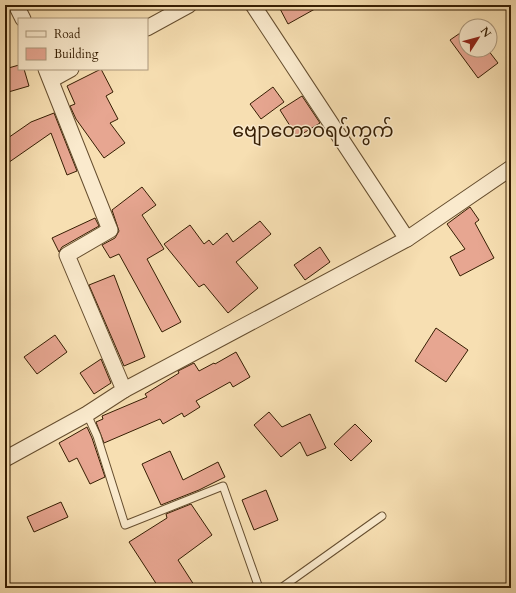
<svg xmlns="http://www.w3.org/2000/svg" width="516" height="593" font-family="Cardo,'Noto Sans Myanmar',serif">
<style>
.building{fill:#e7a691;stroke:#361e03}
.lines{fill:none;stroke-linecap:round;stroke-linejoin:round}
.lane-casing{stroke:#664e2f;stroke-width:9}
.street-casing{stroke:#664e2f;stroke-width:17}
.lane{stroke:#faeacd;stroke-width:7}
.street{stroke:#faeacd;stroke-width:15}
.labels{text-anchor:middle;stroke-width:3;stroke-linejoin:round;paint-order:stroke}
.quarter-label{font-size:19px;fill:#361e03;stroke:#faeacd}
</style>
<rect width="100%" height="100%" fill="#f7dfb2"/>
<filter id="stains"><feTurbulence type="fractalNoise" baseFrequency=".005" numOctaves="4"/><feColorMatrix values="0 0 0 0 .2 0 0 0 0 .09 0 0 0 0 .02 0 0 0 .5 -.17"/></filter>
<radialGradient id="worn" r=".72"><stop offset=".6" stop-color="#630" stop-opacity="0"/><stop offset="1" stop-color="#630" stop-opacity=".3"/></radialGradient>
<!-- building -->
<g class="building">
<polygon points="278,5 322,5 288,24"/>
<polygon points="466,29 466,50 488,50 498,63 478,78 450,40"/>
<polygon points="19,65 19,69 24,69 29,86 5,93 5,69"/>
<polygon points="101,69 113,92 106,96 118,119 110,123 125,143 104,158 76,119 70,106 75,104 67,86"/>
<polygon points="273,87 284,102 261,119 250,104"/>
<polygon points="302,96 320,123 297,137 280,110"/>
<polygon points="54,113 77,171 67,175 51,133 5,165 5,140 31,122"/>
<polygon points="142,187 156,205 142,215 164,249 147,259 181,322 162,332 119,254 110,258 102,245 115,238 119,231 112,210"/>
<polygon points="470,207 479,220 475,223 494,258 460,276 450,257 465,249 447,224"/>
<polygon points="95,218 99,226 62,247 59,252 52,238"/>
<polygon points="260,221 271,234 236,262 258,288 228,313 204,284 199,287 164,244 190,225 204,244 209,240 213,245 227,233 233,242"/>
<polygon points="320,247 330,262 305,280 294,265"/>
<polygon points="114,275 145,357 124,366 89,285"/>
<polygon points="436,328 468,350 446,382 415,361"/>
<polygon points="55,335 67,352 37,374 24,357"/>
<polygon points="236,352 250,377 233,387 230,382 196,401 200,407 184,417 182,413 163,424 160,419 104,443 96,422 103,419 102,416 147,397 145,394 179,373 178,371 194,363 199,371 214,363 215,364"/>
<polygon points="101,359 111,383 94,394 80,373"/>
<polygon points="269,412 282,427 310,414 326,448 307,456 300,442 281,457 254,425"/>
<polygon points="355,424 372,441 351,461 334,444"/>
<polygon points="87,427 92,438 105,477 90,484 77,458 69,462 59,443"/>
<polygon points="170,451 183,480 218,462 225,477 199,490 161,505 142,464"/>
<polygon points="266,490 278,520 254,530 242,500"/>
<polygon points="61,502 68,517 34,532 27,517"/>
<polygon points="191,504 212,535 178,560 196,588 159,588 129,542 167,518 166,514"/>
</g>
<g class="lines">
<!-- lane casing -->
<g class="lane-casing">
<g id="lane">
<polyline points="87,414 97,436 125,525 223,486 259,588"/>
<polyline points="281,588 382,516"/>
</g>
</g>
<!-- street casing -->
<g class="street-casing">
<g id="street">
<polyline points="16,5 23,19"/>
<polyline points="253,5 407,239 511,168"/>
<polyline points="147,28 189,5"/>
<polyline points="51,80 71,69"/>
<polyline points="124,390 407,239"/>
<polyline points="5,459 87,414 124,390 67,255 110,230 46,69"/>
</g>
</g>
<!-- lane -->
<use href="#lane" class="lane"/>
<!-- street -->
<use href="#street" class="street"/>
</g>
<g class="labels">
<!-- quarter labels -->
<g class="quarter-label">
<text x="313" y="137">ဗျောတောဝရပ်ကွက်</text>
</g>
</g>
<!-- margin -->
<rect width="516" height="593" fill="none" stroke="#f7dfb2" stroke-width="20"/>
<rect x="6" y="6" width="504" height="581" fill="none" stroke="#361e03" stroke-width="2"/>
<rect x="10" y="10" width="496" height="573" fill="none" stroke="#361e03"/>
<!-- legend -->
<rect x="18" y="18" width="130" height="52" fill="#faeacd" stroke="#ac987c"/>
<rect x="26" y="31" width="20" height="6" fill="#faeacd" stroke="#ac987c"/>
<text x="54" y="38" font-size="12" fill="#361e03">Road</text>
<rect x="26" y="48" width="20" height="12" fill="#e7a691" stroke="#ac987c"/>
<text x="54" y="58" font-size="12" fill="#361e03">Building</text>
<!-- north arrow -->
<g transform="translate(478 38) rotate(54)"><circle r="19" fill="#faeacd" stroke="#ac987c"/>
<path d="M0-3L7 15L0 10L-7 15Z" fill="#8f2418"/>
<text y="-6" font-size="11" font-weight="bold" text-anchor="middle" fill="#361e03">N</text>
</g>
<rect width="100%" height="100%" filter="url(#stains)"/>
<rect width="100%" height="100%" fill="url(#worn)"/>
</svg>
